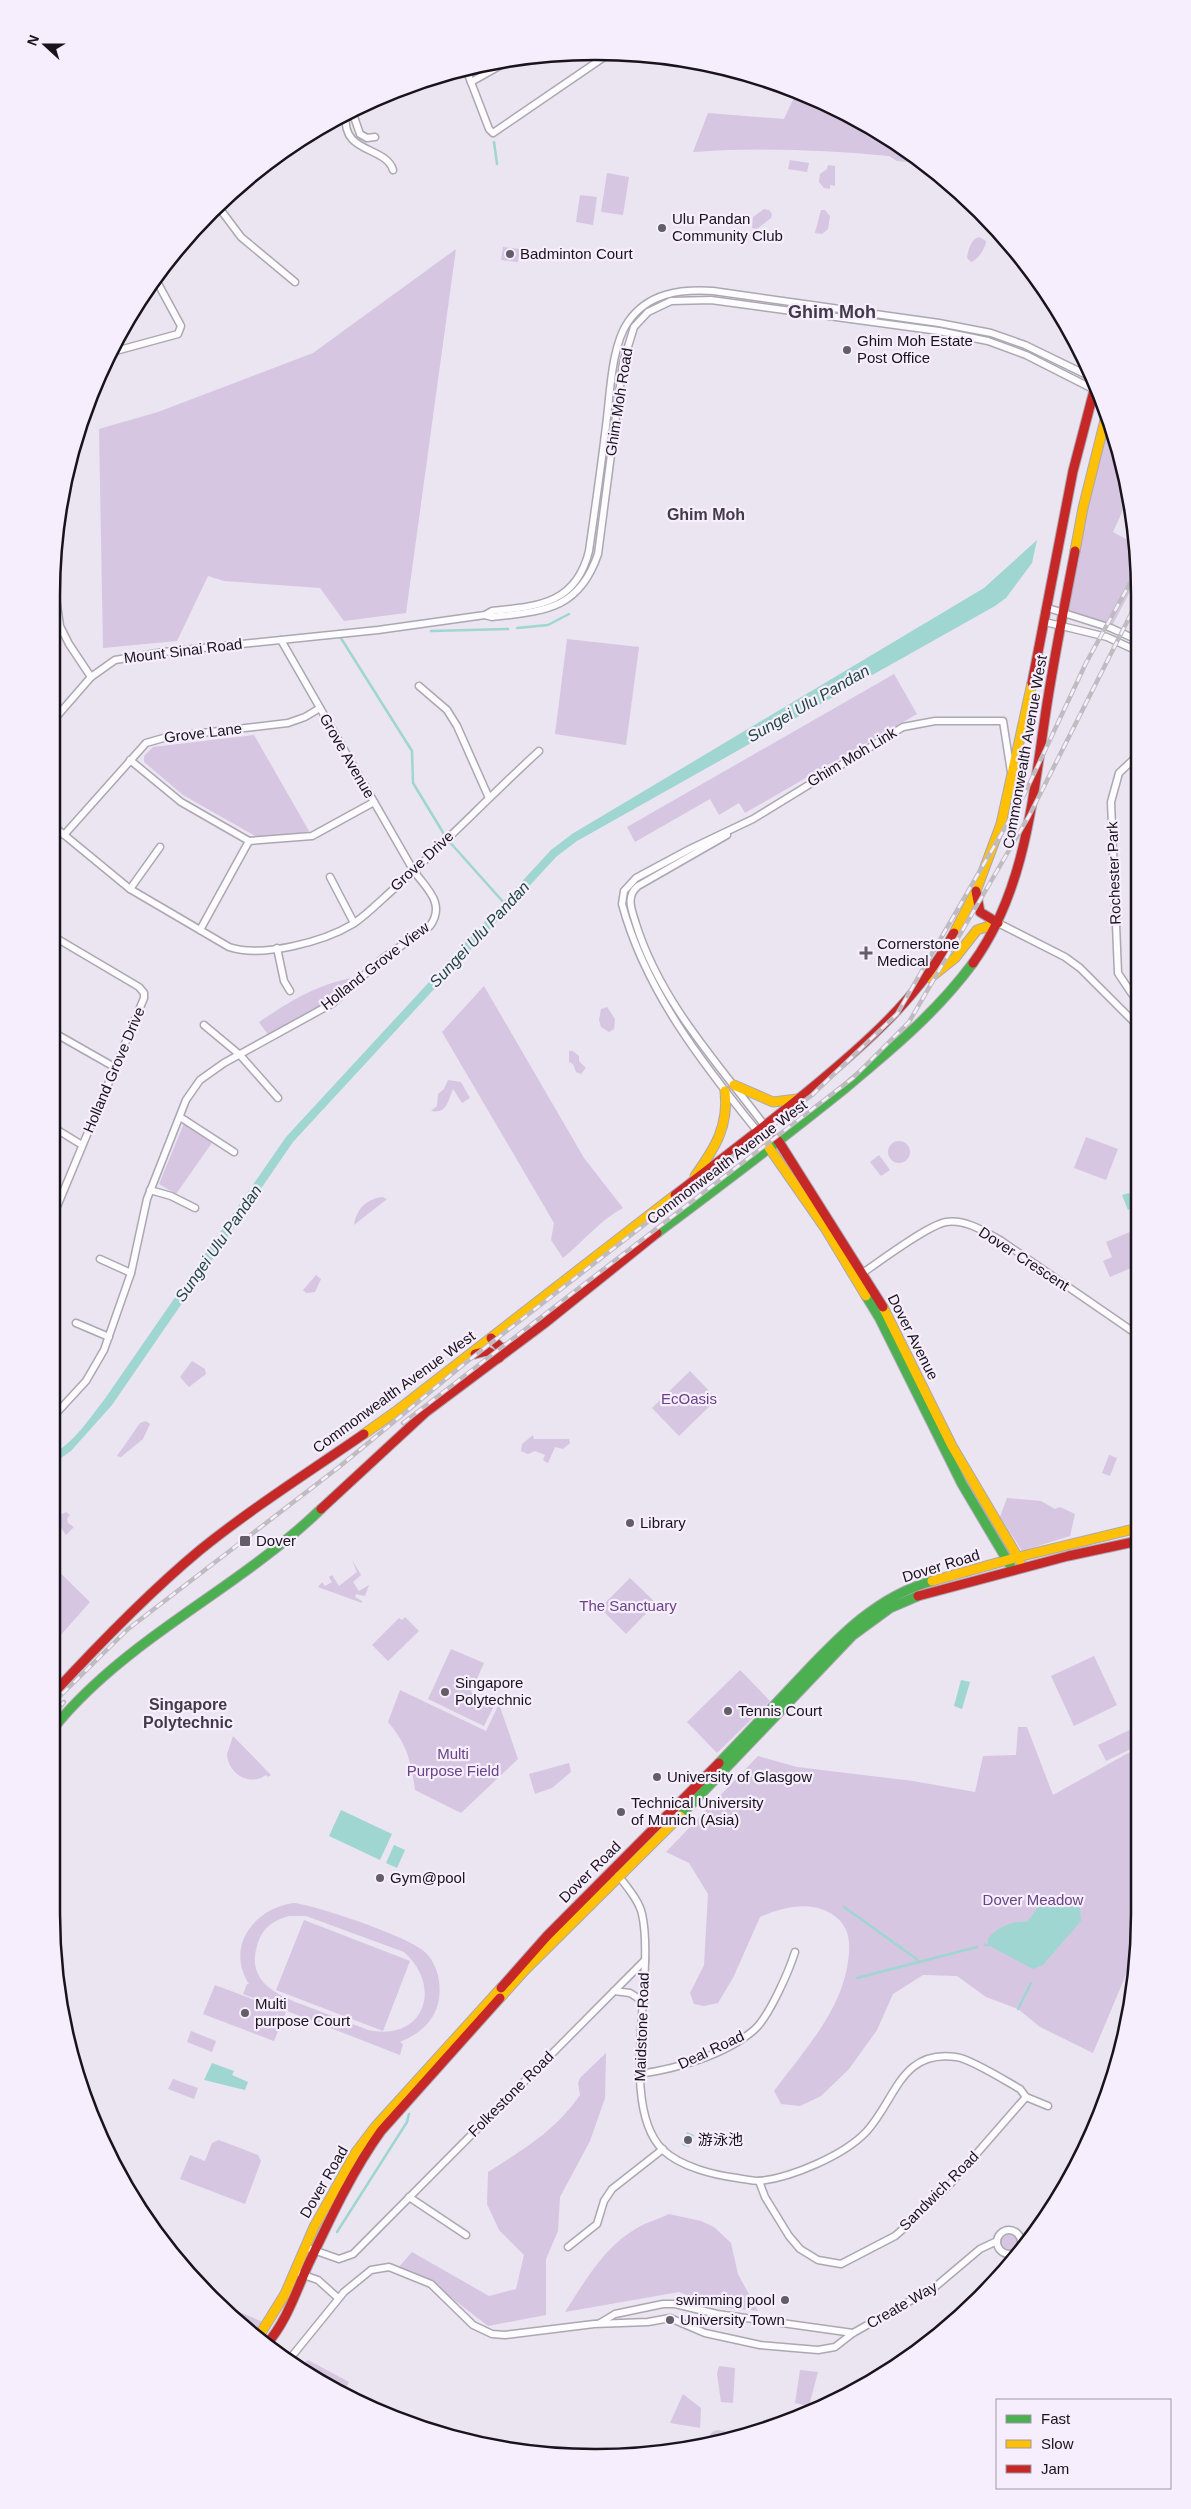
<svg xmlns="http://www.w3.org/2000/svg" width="1191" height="2509" font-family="Helvetica,'Noto Sans SC',sans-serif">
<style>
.green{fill:#d6c6e2;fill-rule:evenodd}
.water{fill:#9fd6d1}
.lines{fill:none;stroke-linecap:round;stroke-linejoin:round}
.stream{stroke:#9fd6d1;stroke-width:2.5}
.street-casing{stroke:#aca7b1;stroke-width:9}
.fast-casing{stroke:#aca7b1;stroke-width:11}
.slow-casing{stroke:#aca7b1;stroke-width:11}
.jam-casing{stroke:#aca7b1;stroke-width:11}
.street{stroke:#fcfbfd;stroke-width:6}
.fast{stroke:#4caf50;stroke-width:9}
.slow{stroke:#ffc107;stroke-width:9}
.jam{stroke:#c62828;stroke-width:9}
.rail-casing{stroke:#bebcc0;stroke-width:4.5}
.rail{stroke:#f6eefc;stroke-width:2.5;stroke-dasharray:8;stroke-linecap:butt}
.poi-dot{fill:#625d67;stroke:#f6eefc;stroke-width:2}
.labels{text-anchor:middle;stroke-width:4.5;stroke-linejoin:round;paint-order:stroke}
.poi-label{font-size:15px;fill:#19141c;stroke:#f6eefc;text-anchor:start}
.street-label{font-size:15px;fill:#19141c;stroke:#f6eefc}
.park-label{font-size:15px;fill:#6b4386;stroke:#f6eefc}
.neighbourhood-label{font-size:16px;font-weight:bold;fill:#43394b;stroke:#f6eefc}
.water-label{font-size:16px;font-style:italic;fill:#214842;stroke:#f6eefc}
.quarter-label{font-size:18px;font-weight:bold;fill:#43394b;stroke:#f6eefc}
.rim{fill:none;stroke:#19141c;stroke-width:2.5}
</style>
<rect width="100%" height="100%" fill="#ebe4f1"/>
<!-- green -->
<g class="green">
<path d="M797 91 804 93 927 164 897 161 889 156C824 150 758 147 693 152L708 113 784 119Z"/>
<polygon points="790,160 809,163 807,172 788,169"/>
<polygon points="828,165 835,166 835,186 830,185 830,189 824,188 819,182 820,174 827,169"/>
<polygon points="607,173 629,177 623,215 601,212"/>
<polygon points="580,195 597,197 593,225 576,222"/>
<polygon points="764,209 769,210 772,214 771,218 757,229 752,228 753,217"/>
<polygon points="821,210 825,210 830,216 828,229 822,234 815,233"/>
<path d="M979 237 986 241C986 247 978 260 971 262L967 258C968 250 971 239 979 237Z"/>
<polygon points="503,247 520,249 518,262 501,260"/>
<polygon points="456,249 406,613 344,621 320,588 224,581 208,576 177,641 103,648 99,429 158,412 313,353"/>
<polygon points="1106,416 1128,499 1113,532 1135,544 1135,582 1111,628 1065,613"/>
<polygon points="567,639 639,647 626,745 555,734"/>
<polygon points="894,674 917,714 745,813 739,803 719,815 710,799 635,842 627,827"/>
<polygon points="254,735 309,831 306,833 257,837 183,795 144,762 144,756 153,747"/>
<path d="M363 976 333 1003 269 1036 259 1022C293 999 321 982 363 976Z"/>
<path d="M484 986 584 1158 623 1208C601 1219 583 1242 563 1258L551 1240 554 1223 442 1032Z"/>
<polygon points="607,1007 615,1019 614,1029 609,1032 601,1027 599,1020 601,1009"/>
<polygon points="569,1051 573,1051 579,1056 579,1061 586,1068 581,1074 576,1072 573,1064 569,1062"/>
<path d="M448 1080 461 1082 470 1098 462 1103 453 1089C448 1101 447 1114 431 1111L437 1106 438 1094 444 1089Z"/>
<polygon points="187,1116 216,1137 176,1194 159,1184"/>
<polygon points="1086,1137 1118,1149 1106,1180 1074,1168"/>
<circle cx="899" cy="1152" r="11"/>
<polygon points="879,1155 890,1170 881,1176 870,1162"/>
<path d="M382 1197 387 1199 354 1225C356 1209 367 1199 382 1197Z"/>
<polygon points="1137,1229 1138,1265 1110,1277 1103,1261 1112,1257 1106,1242"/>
<polygon points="316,1275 321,1279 315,1292 306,1293 303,1290"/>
<polygon points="192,1361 205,1369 206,1374 189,1387 180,1377"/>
<polygon points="690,1371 717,1399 679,1436 652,1408"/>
<polygon points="146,1421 150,1424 143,1439 121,1457 117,1456 140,1423"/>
<polygon points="533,1435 534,1439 569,1439 570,1443 563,1449 555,1447 548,1463 543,1460 545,1455 535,1451 528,1454 521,1451 522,1444"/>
<polygon points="1109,1455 1117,1458 1110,1476 1102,1473"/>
<polygon points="1007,1498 1041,1501 1055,1509 1060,1507 1075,1514 1070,1536 1022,1551 1000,1517"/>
<polygon points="66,1512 70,1515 67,1518 68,1523 74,1527 66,1535 54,1518"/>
<polygon points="352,1560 361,1575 353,1582 359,1591 369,1585 365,1596 356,1594 355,1597 362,1601 362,1603 318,1587 322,1582 325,1586 332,1582 329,1577 332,1575 339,1586 357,1572"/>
<polygon points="51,1564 90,1602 59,1637 51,1650"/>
<polygon points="630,1578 656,1603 626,1634 600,1608"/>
<polygon points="405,1617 419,1631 388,1661 372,1645 399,1618 402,1620"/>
<polygon points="451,1649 484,1663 471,1692 495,1704 484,1726 428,1699"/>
<polygon points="1094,1656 1117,1705 1074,1726 1051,1676"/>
<polygon points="740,1670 770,1701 717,1753 687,1722"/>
<path d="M400 1690 486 1731 499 1704 518 1759 461 1813 415 1790C411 1761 407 1744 388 1722Z"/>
<path d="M1018 1727H1027L1053 1795 1139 1747 1140 1914 1136 1951 1093 2053 1040 2027 1018 2009 986 1997 957 1976 923 1975 893 1994 877 2030 849 2069 821 2096 800 2106 781 2104 774 2091C805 2049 845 2008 849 1953 850 1936 847 1924 832 1914 810 1900 782 1907 760 1917L733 1978 718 2003 704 2006 694 2004 690 1993 704 1965 708 1894 689 1863 666 1852 758 1756 797 1767 913 1781 975 1792 983 1756 1016 1755Z"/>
<polygon points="1132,1729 1139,1745 1106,1761 1098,1745"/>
<path d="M233 1736 271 1775 268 1777 266 1775C250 1787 228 1774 227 1754Z"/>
<polygon points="569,1763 571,1772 552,1788 535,1794 529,1774"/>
<path d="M294 1903C318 1906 411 1937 426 1953 438 1966 441 1982 439 1999 435 2022 419 2034 400 2042L403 2044 400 2055 243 1994 247 1984H249C225 1947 254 1908 294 1903ZM289 1916H306L404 1952C444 1988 423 2042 368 2030 350 2023 332 2016 314 2009 285 1998 245 1986 257 1946 262 1928 272 1921 289 1916Z"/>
<polygon points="304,1920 410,1961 383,2031 276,1990"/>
<polygon points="215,1985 286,2012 274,2041 203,2014"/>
<polygon points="191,2031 216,2041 212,2052 187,2042"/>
<path d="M606 2053 605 2098 590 2141 560 2197 558 2231 546 2259V2315L488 2326 427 2279 399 2267 412 2252 489 2296 516 2289 524 2255 499 2230 487 2204 488 2172C524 2149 555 2131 580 2095L578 2083 580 2078Z"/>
<polygon points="173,2079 198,2088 194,2099 168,2089"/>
<polygon points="219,2140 258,2155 261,2161 245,2204 180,2179 190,2155 205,2161 212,2143"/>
<path d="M669 2214 701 2221 714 2227 731 2243 738 2274 758 2311 719 2307 679 2292 565 2312C585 2281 604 2247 637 2228 647 2222 659 2219 669 2214Z"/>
<circle cx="1009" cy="2242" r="9"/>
<polygon points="220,2304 263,2322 253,2335"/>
<polygon points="308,2360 349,2382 343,2394 324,2385 298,2368"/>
<polygon points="719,2366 735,2368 733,2403 721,2402 717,2374"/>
<polygon points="800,2370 818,2372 809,2406 795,2403"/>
<polygon points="683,2394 701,2408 700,2428 670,2423"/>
<polygon points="718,2430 743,2435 714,2442 710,2434 714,2431"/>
</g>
<!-- water -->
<g class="water">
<path d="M1037 540 1032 563 1006 598 995 606 577 841 557 856 293 1142 112 1405 71 1451 51 1465V1455C74 1443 89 1419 104 1400L286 1137 551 850 572 834 984 588Z"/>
<polygon points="1129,1193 1135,1207 1128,1210 1122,1195"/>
<polygon points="961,1680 970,1682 962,1709 954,1706"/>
<polygon points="341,1810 392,1834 380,1860 329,1836"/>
<polygon points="394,1845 405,1850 397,1868 386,1863"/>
<path d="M1059 1895 1066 1897 1080 1908 1081 1921 1043 1965 1033 1969 988 1945V1939C995 1928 1015 1920 1027 1922L1038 1907Z"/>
<polygon points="212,2063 234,2071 232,2075 248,2082 245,2090 204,2080"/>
<polygon points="687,2132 694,2135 689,2147 682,2145"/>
</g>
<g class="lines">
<!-- stream -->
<g class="stream">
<polyline points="494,142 497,164"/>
<polyline points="517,628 548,625 569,614"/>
<polyline points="431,631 508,629"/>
<polyline points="339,635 412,751 413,783 447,839 505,904"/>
<polyline points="1133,1892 1140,1887"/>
<polyline points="844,1907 918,1960"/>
<polyline points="985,1945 988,1945"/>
<polyline points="857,1978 977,1947"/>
<polyline points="1018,2009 1031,1983"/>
<polyline points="337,2232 407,2122 409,2114"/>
</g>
<!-- street casing -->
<g class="street-casing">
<g id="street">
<polyline points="466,69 489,129 493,133 610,53"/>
<polyline points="471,82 510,60"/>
<polyline points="352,111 360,134 367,138 375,137"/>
<path d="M346 115C341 154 386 146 393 170"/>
<polyline points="217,205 241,237 295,282"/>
<polyline points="112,352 178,334 181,326 155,278"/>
<polyline points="53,577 60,626 69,644 91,677"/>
<polyline points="1048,608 1111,628 1135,639"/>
<path d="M485 615 492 617C544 611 579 610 598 554L623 363 634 327 648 312 671 301 711 300 939 331 988 341 1026 355 1099 392"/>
<polyline points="1045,622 1107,637 1135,650"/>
<polyline points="419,686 447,710 457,726 489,798"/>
<path d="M51 723 91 677 115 660 164 652 378 630 485 615 492 611C539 606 576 604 589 551 595 509 601 468 606 426 610 397 611 346 628 322 648 293 680 289 713 291L939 323 991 333 1025 345 1093 378"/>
<polyline points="130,760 181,802 249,841 312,836 374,802"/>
<path d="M51 824 130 889 229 947C262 958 323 942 353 924 368 914 382 899 396 887 445 843 491 795 539 751"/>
<polyline points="64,835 146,743 167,737 288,723 305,717 320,708"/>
<path d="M727 835 638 886C625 897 632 910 636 924 661 1003 717 1062 765 1126"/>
<polyline points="330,877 354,923"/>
<polyline points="130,889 160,847"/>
<polyline points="998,923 1065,957 1080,968 1137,1025"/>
<polyline points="200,930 249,841"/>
<polyline points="277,948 284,981 290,991"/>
<polyline points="1132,994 1118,973 1111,802 1119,773 1136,757"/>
<polyline points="204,1025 240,1055 278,1098"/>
<polyline points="51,1031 116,1068"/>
<polyline points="180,1117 234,1152"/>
<polyline points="51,1126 82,1145"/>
<path d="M758 1132C702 1063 645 990 622 904L624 891 636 878 690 849 753 819 903 727 935 721H1003L1011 772"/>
<polyline points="150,1190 171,1196 195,1208"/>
<polyline points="51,1221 144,998 144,993 139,987 51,935"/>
<polyline points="100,1259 131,1273"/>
<path d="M860 1275C877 1263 928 1225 946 1222 965 1219 984 1231 1000 1240L1138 1335"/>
<polyline points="76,1323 109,1337"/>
<path d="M51 1419 86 1381 104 1350 131 1273 147 1199 186 1100 200 1080 224 1063 333 1003 382 959 430 926C447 902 424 887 412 868L281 640"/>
<path d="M618 1875C626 1886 639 1900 642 1914 656 1976 617 2105 663 2150 681 2167 714 2175 737 2178 744 2179 752 2181 759 2181 791 2178 845 2155 867 2131 896 2099 901 2049 956 2057 969 2058 1006 2081 1020 2089L1026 2097"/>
<polyline points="614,1991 630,1993 644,2002"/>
<path d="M639 2074C676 2069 725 2055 754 2030 769 2017 789 1971 795 1952"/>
<polyline points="1026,2097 1048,2106"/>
<polyline points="759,2181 765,2197 789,2236 800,2249 818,2260 841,2264 895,2236 903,2229 951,2183 1026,2097"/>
<polyline points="409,2197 466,2235"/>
<circle cx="1009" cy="2242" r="12"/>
<polyline points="305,2247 339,2259 353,2254 645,1960"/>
<polyline points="568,2247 597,2224 604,2201 612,2189 663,2149"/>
<polyline points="1012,2263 1013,2254"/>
<polyline points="295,2272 318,2280 338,2298"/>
<polyline points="600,2323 615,2314 663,2304 675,2304 717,2314 853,2333"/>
<polyline points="288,2361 344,2292 371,2270 389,2267 431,2284 473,2325 492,2334 505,2335 594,2324 648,2322 670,2318 705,2333 760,2345 818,2350 835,2347 853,2333 935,2287 980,2249 997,2241"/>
</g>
</g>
<!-- fast casing -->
<g class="fast-casing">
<g id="fast">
<path d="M657 1233C720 1186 782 1139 843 1090 890 1051 936 1013 973 963"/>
<polyline points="866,1296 880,1319 962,1484 1010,1565"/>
<path d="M51 1732C66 1711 84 1694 103 1677 172 1616 255 1573 321 1509"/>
<path d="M719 1763C745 1736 772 1708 798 1680 837 1639 875 1597 932 1581"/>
<polyline points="680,1816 853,1635 890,1608 918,1596"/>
</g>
</g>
<!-- slow casing -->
<g class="slow-casing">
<g id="slow">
<polyline points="1075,551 1083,508 1106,416"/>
<polyline points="954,933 976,891 1001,824 1032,683"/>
<polyline points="930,978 955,958 977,930 998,923"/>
<polyline points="734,1085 773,1102 797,1099"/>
<polyline points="758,1132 825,1228 866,1296"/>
<path d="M695 1176C715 1148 729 1126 725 1091"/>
<polyline points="883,1307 952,1446 1020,1561"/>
<polyline points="364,1434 395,1412 675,1195"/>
<polyline points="932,1581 1018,1557 1138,1528"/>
<polyline points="500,1998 525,1970 680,1816"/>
<polyline points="257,2339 285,2294 314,2227 356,2152 375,2127 501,1988"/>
</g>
</g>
<!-- jam casing -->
<g class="jam-casing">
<g id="jam">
<polyline points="1032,683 1073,471 1096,383"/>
<polyline points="976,891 980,912 998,923"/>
<path d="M973 963C1027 888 1033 793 1047 704 1055 653 1065 602 1075 551"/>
<polyline points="765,1126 779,1142 883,1307"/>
<path d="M675 1195C719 1161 764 1127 807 1092 863 1046 919 998 954 933"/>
<polyline points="491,1338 501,1348 512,1347"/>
<polyline points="475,1354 487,1351 499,1358"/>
<polyline points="321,1509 426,1412 545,1323 657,1233"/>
<polyline points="918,1596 1068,1556 1138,1541"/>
<path d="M51 1696C98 1645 147 1594 200 1550 252 1508 309 1472 364 1434"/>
<polyline points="501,1988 547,1936 719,1763"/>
<path d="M265 2346C286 2323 295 2294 308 2265 330 2219 351 2173 381 2131L500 1998"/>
</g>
</g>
<!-- street -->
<use href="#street" class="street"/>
<!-- fast -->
<use href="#fast" class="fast"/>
<!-- slow -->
<use href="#slow" class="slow"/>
<!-- jam -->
<use href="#jam" class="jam"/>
<!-- rail casing -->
<g class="rail-casing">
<g id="rail">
<polyline points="403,1423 853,1078 909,1022 1029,816 1135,606"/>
<polyline points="51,1705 128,1629 339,1467 464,1364 812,1095 897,1014 1025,793 1086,663 1135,574"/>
<polyline points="51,1717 64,1702"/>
</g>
</g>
<!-- rail -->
<use href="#rail" class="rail"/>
</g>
<!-- markers -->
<g class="poi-dot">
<circle cx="662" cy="228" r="5"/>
<circle cx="510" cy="254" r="5"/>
<circle cx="847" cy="350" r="5"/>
<path d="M863.5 945.5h5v5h5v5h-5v5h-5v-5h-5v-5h5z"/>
<circle cx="630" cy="1523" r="5"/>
<rect x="239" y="1535" width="12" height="12" rx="2.5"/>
<circle cx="445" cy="1692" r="5"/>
<circle cx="728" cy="1711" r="5"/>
<circle cx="657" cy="1777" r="5"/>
<circle cx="621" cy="1812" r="5"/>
<circle cx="380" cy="1878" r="5"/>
<circle cx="245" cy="2013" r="5"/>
<circle cx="688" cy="2140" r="5"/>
<circle cx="785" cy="2300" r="5"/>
<circle cx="670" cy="2320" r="5"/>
</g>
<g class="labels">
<!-- poi labels -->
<g class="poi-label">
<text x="672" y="224">Ulu Pandan<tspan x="672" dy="17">Community Club</tspan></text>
<text x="520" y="259">Badminton Court</text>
<text x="857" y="346">Ghim Moh Estate<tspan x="857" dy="17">Post Office</tspan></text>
<text x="877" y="949">Cornerstone<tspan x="877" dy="17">Medical</tspan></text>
<text x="640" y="1528">Library</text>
<text x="256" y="1546">Dover</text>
<text x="455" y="1688">Singapore<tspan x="455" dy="17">Polytechnic</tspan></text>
<text x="738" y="1716">Tennis Court</text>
<text x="667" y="1782">University of Glasgow</text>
<text x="631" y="1808">Technical University<tspan x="631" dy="17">of Munich (Asia)</tspan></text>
<text x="390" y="1883">Gym@pool</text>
<text x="255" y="2009">Multi<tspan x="255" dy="17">purpose Court</tspan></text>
<text x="698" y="2145">游泳池</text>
<text x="775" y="2305" text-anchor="end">swimming pool</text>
<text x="680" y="2325">University Town</text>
</g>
<!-- street labels -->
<g class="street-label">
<text transform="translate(619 402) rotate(-81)" y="5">Ghim Moh Road</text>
<text transform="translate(183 651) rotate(-7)" y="5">Mount Sinai Road</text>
<text transform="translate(203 733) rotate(-7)" y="5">Grove Lane</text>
<text transform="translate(1025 752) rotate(-80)" y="5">Commonwealth Avenue West</text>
<text transform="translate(347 756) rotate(60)" y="5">Grove Avenue</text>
<text transform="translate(852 757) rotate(-31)" y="5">Ghim Moh Link</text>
<text transform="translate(422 861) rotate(-43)" y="5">Grove Drive</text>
<text transform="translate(1114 873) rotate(-92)" y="5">Rochester Park</text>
<text transform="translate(375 966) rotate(-38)" y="5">Holland Grove View</text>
<text transform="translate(114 1070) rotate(-67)" y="5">Holland Grove Drive</text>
<text transform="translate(727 1162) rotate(-37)" y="5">Commonwealth Avenue West</text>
<text transform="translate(1024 1259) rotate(33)" y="5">Dover Crescent</text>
<text transform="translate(913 1337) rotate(63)" y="5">Dover Avenue</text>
<text transform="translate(394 1392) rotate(-36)" y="5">Commonwealth Avenue West</text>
<text transform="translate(941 1566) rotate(-17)" y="5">Dover Road</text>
<text transform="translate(590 1872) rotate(-45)" y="5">Dover Road</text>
<text transform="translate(642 2027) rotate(-88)" y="5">Maidstone Road</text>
<text transform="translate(711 2050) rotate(-25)" y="5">Deal Road</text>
<text transform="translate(511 2094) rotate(-45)" y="5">Folkestone Road</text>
<text transform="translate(324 2182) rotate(-60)" y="5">Dover Road</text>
<text transform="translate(939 2191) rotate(-45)" y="5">Sandwich Road</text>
<text transform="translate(902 2305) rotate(-30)" y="5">Create Way</text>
</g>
<!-- park labels -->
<g class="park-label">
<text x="689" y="1404">EcOasis</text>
<text x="628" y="1611">The Sanctuary</text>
<text x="453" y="1759">Multi<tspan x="453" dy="17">Purpose Field</tspan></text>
<text x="1033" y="1905">Dover Meadow</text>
</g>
<!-- neighbourhood labels -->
<g class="neighbourhood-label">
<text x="706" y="520">Ghim Moh</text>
<text x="188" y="1710">Singapore<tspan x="188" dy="18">Polytechnic</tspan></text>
</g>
<!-- water labels -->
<g class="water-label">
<text transform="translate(808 703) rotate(-30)" y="6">Sungei Ulu Pandan</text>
<text transform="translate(479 934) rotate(-47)" y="6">Sungei Ulu Pandan</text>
<text transform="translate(218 1243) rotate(-55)" y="6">Sungei Ulu Pandan</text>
</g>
<!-- quarter labels -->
<g class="quarter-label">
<text x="832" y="318">Ghim Moh</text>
</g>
</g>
<!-- crop -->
<path d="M0 0H1191V2509H0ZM595 60H596A535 535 0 0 1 1131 595V1914A535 535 0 0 1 596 2449H595A535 535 0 0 1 60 1914V595A535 535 0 0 1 595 60Z" fill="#f6eefc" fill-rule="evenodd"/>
<path class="rim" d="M595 60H596A535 535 0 0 1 1131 595V1914A535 535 0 0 1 596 2449H595A535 535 0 0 1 60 1914V595A535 535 0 0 1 595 60Z"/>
<!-- legend -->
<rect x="996" y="2399" width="175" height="90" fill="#f6eefc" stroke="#9e97a2"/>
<rect x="1006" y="2415" width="25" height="8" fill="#4caf50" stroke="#9e97a2"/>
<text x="1041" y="2424" font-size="15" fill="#19141c">Fast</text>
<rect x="1006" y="2440" width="25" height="8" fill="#ffc107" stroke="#9e97a2"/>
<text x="1041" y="2449" font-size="15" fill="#19141c">Slow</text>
<rect x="1006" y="2465" width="25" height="8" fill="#c62828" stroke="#9e97a2"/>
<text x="1041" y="2474" font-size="15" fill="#19141c">Jam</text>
<!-- north arrow -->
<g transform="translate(45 45) rotate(291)" stroke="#f6eefc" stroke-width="4" paint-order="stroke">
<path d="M0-4L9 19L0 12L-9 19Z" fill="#19141c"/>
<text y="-8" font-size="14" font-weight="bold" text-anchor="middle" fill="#19141c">N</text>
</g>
</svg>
